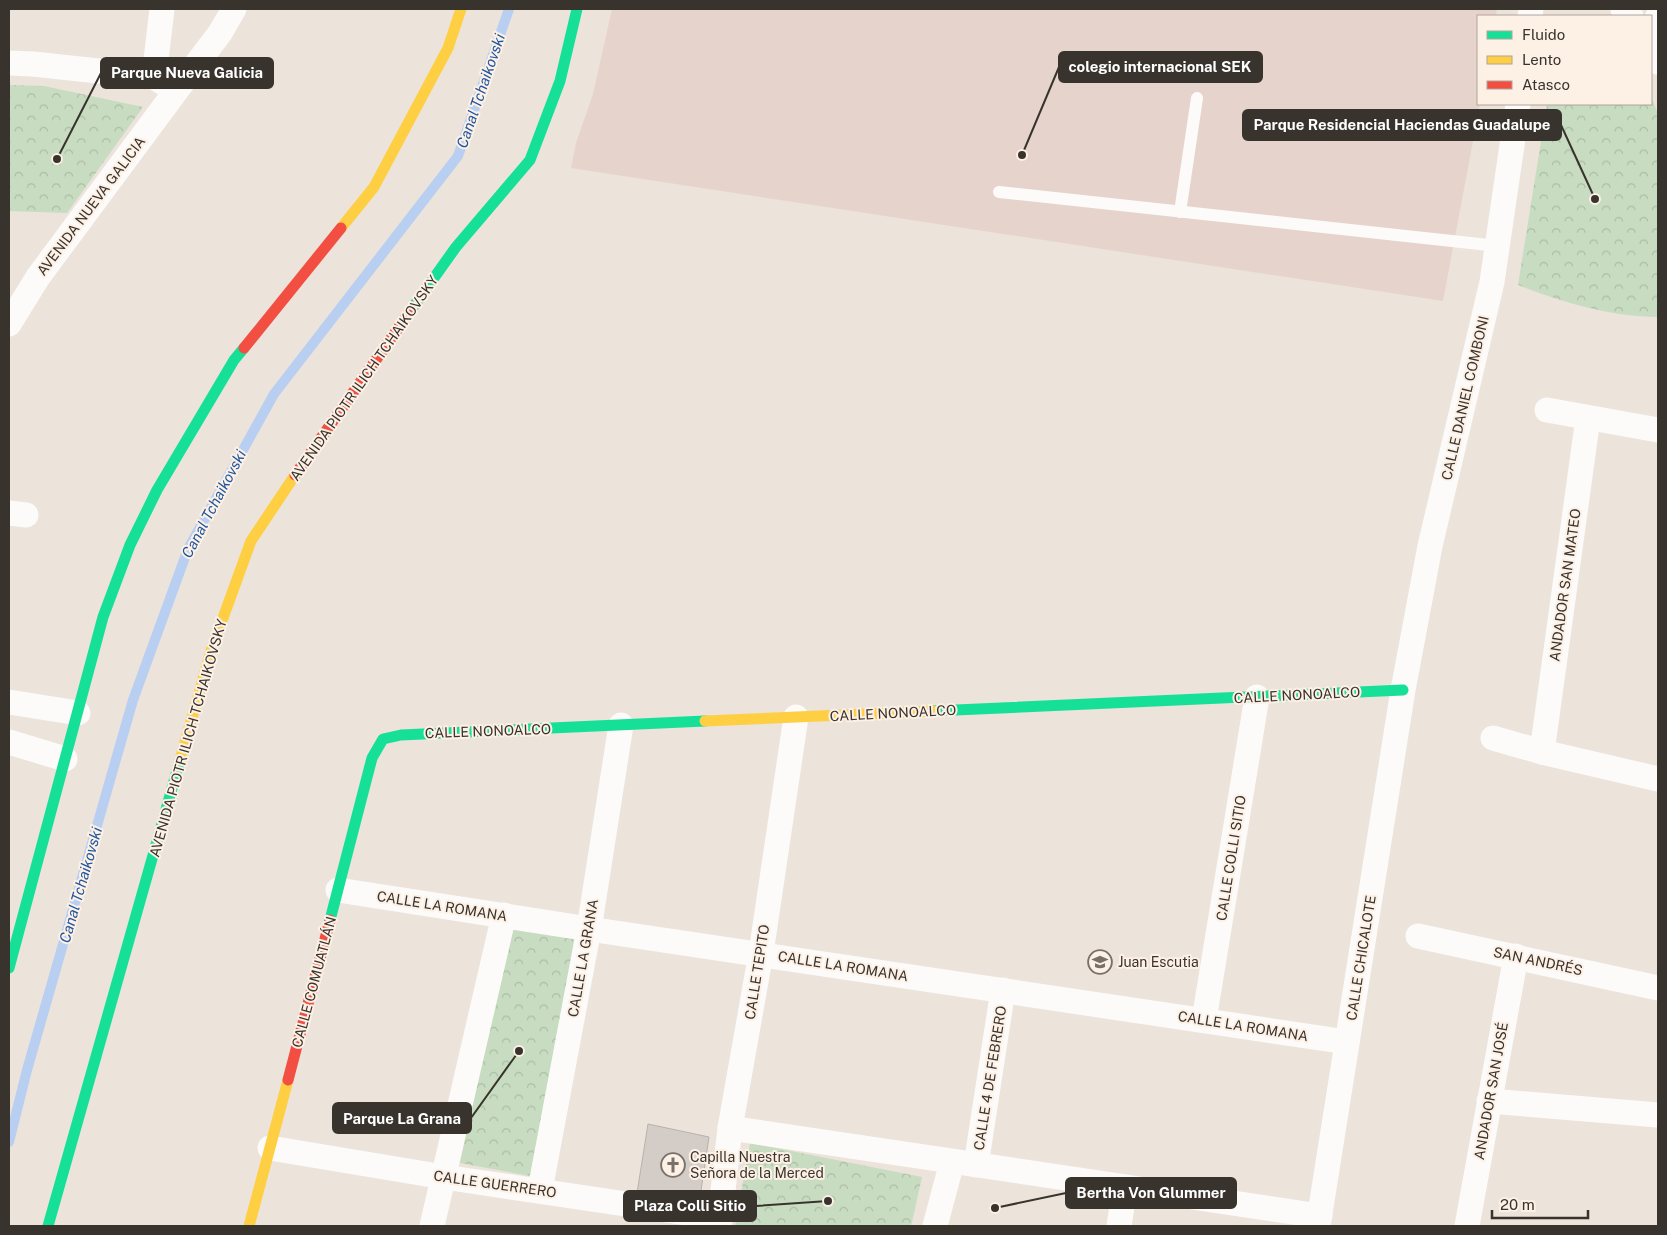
<svg xmlns="http://www.w3.org/2000/svg" width="1667" height="1235" font-family="'Public Sans',sans-serif">
<style>
.education{fill:#e6d4cc}
.park{fill:url(#park-crowns)}
.lines{fill:none;stroke-linecap:round;stroke-linejoin:round}
.stream{stroke:#b8cff1;stroke-width:10}
.building{fill:#d4ccc6;stroke:#b9b2ac}
.lane{stroke:#fcfbfa;stroke-width:12}
.street{stroke:#fcfbfa;stroke-width:25}
.fast{stroke:#16e098;stroke-width:11}
.slow{stroke:#ffcf43;stroke-width:11}
.jam{stroke:#f24e42;stroke-width:11}
.labels{text-anchor:middle;stroke-width:4;stroke-linejoin:round;paint-order:stroke}
.street-label{font-size:14px;fill:#39332e;stroke:#fdf0e5}
.poi-label{font-size:14px;fill:#39332e;stroke:#fdf0e5;text-anchor:start}
.water-label{font-size:15px;font-style:italic;fill:#1e56a1;stroke:#fdf0e5}
.leader{fill:none;stroke:#39332e;stroke-width:2}
.callout-dot{fill:#39332e;stroke:#fdf0e5;stroke-width:2}
.callout{fill:#39332e;stroke:#39332e;stroke-width:2}
.callout-label{font-size:15px;text-anchor:middle;font-weight:bold;fill:#fff}
</style>
<defs>
<pattern id="park-crowns" width="20" height="18" patternUnits="userSpaceOnUse" patternTransform="scale(1.25)"><rect width="20" height="18" fill="#c7dcc0"/><path d="M2 6a3 3 0 1 1 6 0M12 15a3 3 0 1 1 6 0" fill="none" stroke="#acbda5"/></pattern>
</defs>
<rect width="100%" height="100%" fill="#ece3db"/>
<!-- education -->
<polygon class="education" points="612,9 1497,9 1496,16 1478,16 1478,104 1480,104 1443,301 571,168 576,143 593,94"/>
<!-- park -->
<g class="park">
<polygon points="9,85 44,86 143,107 67,213 9,211"/>
<path d="M1651 96 1658 114V317C1610 317 1562 302 1518 285L1547 104H1651Z"/>
<polygon points="509,927 577,939 530,1176 460,1163"/>
<polygon points="750,1143 922,1177 911,1226 735,1226"/>
</g>
<g class="lines">
<!-- stream -->
<polyline class="stream" points="9,1142 27,1070 133,700 188,549 274,394 458,156 509,9"/>
</g>
<!-- building -->
<polygon class="building" points="648,1124 709,1137 699,1204 637,1193"/>
<g class="lines">
<!-- lane -->
<g class="lane">
<polyline points="999,192 1498,246"/>
<polyline points="1180,212 1197,98"/>
</g>
<!-- street -->
<g class="street">
<polyline points="1623,9 1631,16"/>
<polyline points="1530,16 1531,9"/>
<polyline points="1651,33 1658,16"/>
<polyline points="1651,46 1658,62"/>
<polyline points="9,63 33,64 154,77 176,91 38,277 9,324"/>
<polyline points="154,77 162,9"/>
<polyline points="176,91 220,33 234,9"/>
<polyline points="1547,410 1658,430"/>
<polyline points="9,513 26,515"/>
<polyline points="9,702 78,713"/>
<polyline points="1493,738 1542,752 1658,779"/>
<polyline points="9,742 65,759"/>
<polyline points="1542,752 1588,418"/>
<polyline points="338,890 589,929 1347,1042"/>
<polyline points="1418,936 1658,988"/>
<polyline points="1204,1020 1257,697"/>
<polyline points="1489,1101 1658,1115"/>
<polyline points="730,1128 1320,1216"/>
<polyline points="270,1148 444,1177 720,1218"/>
<polyline points="976,1165 1003,990"/>
<polyline points="540,1190 589,929 621,725"/>
<polyline points="432,1226 504,915"/>
<polyline points="719,1226 730,1128 761,953 796,717"/>
<polyline points="935,1226 952,1162"/>
<polyline points="1119,1226 1125,1187"/>
<polyline points="1318,1226 1403,690 1430,546 1492,282 1518,104"/>
<polyline points="1467,1226 1516,956"/>
</g>
<!-- fast -->
<g class="fast">
<polyline points="411,310 456,247 530,160 560,81 577,9"/>
<polyline points="933,711 1403,690"/>
<polyline points="330,920 372,758 383,739 401,735 705,721"/>
<polyline points="9,968 103,617 130,545 157,490 234,360 244,348"/>
<polyline points="48,1226 180,760"/>
</g>
<!-- slow -->
<g class="slow">
<polyline points="341,228 374,187 448,48 461,9"/>
<polyline points="705,721 933,711"/>
<polyline points="180,760 211,651 251,541 295,475"/>
<polyline points="249,1226 288,1080"/>
</g>
<!-- jam -->
<g class="jam">
<polyline points="244,348 341,228"/>
<polyline points="295,475 411,310"/>
<polyline points="288,1080 330,920"/>
</g>
</g>
<!-- icons -->
<defs>
<g id="school-ring" transform="scale(1.25)"><circle r="9.5" fill="#fdf0e5" stroke="#78716b" stroke-width="1.5"/><path d="M0-5L7-2L0 1L-7-2ZM-4 1L0 2.5L4 1V4Q0 6-4 4Z" fill="#78716b"/></g>
<g id="church-ring" transform="scale(1.25)"><circle r="9.5" fill="#fdf0e5" stroke="#78716b" stroke-width="1.5"/><path d="M-1.2-6h2.4v3.5h3.3v2.4h-3.3V6h-2.4V-.1h-3.3v-2.4h3.3Z" fill="#78716b"/></g>
</defs>
<g fill-rule="evenodd">
<use href="#school-ring" x="1100" y="962"/>
<use href="#church-ring" x="673" y="1165"/>
</g>
<g class="labels">
<!-- street labels -->
<g class="street-label">
<text transform="translate(91 206) rotate(-53)" y="5">AVENIDA NUEVA GALICIA</text>
<text transform="translate(364 378) rotate(-55)" y="5">AVENIDA PIOTR ILICH TCHAIKOVSKY</text>
<text transform="translate(1465 398) rotate(-77)" y="5">CALLE DANIEL COMBONI</text>
<text transform="translate(1565 585) rotate(-82)" y="5">ANDADOR SAN MATEO</text>
<text transform="translate(1297 695) rotate(-3)" y="5">CALLE NONOALCO</text>
<text transform="translate(893 713) rotate(-3)" y="5">CALLE NONOALCO</text>
<text transform="translate(488 731) rotate(-2)" y="5">CALLE NONOALCO</text>
<text transform="translate(188 738) rotate(-74)" y="5">AVENIDA PIOTR ILICH TCHAIKOVSKY</text>
<text transform="translate(1231 858) rotate(-81)" y="5">CALLE COLLI SITIO</text>
<text transform="translate(442 906) rotate(9)" y="5">CALLE LA ROMANA</text>
<text transform="translate(583 958) rotate(-80)" y="5">CALLE LA GRANA</text>
<text transform="translate(1361 958) rotate(-81)" y="5">CALLE CHICALOTE</text>
<text transform="translate(1538 961) rotate(12)" y="5">SAN ANDRÉS</text>
<text transform="translate(843 966) rotate(9)" y="5">CALLE LA ROMANA</text>
<text transform="translate(757 972) rotate(-81)" y="5">CALLE TEPITO</text>
<text transform="translate(314 982) rotate(-75)" y="5">CALLE COMUATLÁN</text>
<text transform="translate(1243 1026) rotate(9)" y="5">CALLE LA ROMANA</text>
<text transform="translate(990 1078) rotate(-81)" y="5">CALLE 4 DE FEBRERO</text>
<text transform="translate(1491 1091) rotate(-80)" y="5">ANDADOR SAN JOSÉ</text>
<text transform="translate(495 1184) rotate(8)" y="5">CALLE GUERRERO</text>
</g>
<!-- poi labels -->
<g class="poi-label">
<text x="1118" y="967">Juan Escutia</text>
<text x="690" y="1162">Capilla Nuestra<tspan x="690" dy="16">Señora de la Merced</tspan></text>
</g>
<!-- water labels -->
<g class="water-label">
<text transform="translate(481 91) rotate(-71)" y="5">Canal Tchaikovski</text>
<text transform="translate(214 504) rotate(-62)" y="5">Canal Tchaikovski</text>
<text transform="translate(81 885) rotate(-74)" y="5">Canal Tchaikovski</text>
</g>
</g>
<!-- callouts -->
<path class="leader" d="M1022 155L1059 67M57 159L101 73M1595 199L1561 125M519 1051L471 1118M995 1208L1066 1193M828 1201L756 1206"/>
<g class="callout-dot">
<circle cx="1022" cy="155" r="5"/>
<circle cx="57" cy="159" r="5"/>
<circle cx="1595" cy="199" r="5"/>
<circle cx="519" cy="1051" r="5"/>
<circle cx="995" cy="1208" r="5"/>
<circle cx="828" cy="1201" r="5"/>
</g>
<g class="callout">
<rect x="1059" y="52" width="203" height="30" rx="5"/>
<rect x="101" y="58" width="172" height="30" rx="5"/>
<rect x="1243" y="110" width="318" height="30" rx="5"/>
<rect x="333" y="1103" width="138" height="30" rx="5"/>
<rect x="1066" y="1178" width="170" height="30" rx="5"/>
<rect x="624" y="1191" width="132" height="30" rx="5"/>
</g>
<g class="callout-label">
<text x="1160" y="72">colegio internacional SEK</text>
<text x="187" y="78">Parque Nueva Galicia</text>
<text x="1402" y="130">Parque Residencial Haciendas Guadalupe</text>
<text x="402" y="1124">Parque La Grana</text>
<text x="1151" y="1198">Bertha Von Glummer</text>
<text x="690" y="1211">Plaza Colli Sitio</text>
</g>
<!-- border -->
<rect width="1667" height="1235" fill="none" stroke="#39332e" stroke-width="20"/>
<!-- legend -->
<rect x="1477" y="15" width="175" height="90" fill="#fdf0e5" stroke="#afa49c"/>
<rect x="1487" y="31" width="25" height="8" fill="#16e098" stroke="#afa49c"/>
<text x="1522" y="40" font-size="15" fill="#39332e">Fluido</text>
<rect x="1487" y="56" width="25" height="8" fill="#ffcf43" stroke="#afa49c"/>
<text x="1522" y="65" font-size="15" fill="#39332e">Lento</text>
<rect x="1487" y="81" width="25" height="8" fill="#f24e42" stroke="#afa49c"/>
<text x="1522" y="90" font-size="15" fill="#39332e">Atasco</text>
<!-- scale -->
<path d="M1492 1210v8h96v-8" fill="none" stroke="#39332e" stroke-width="2.5"/>
<text x="1500" y="1210" font-size="15" fill="#39332e" stroke="#fdf0e5" stroke-width="4" paint-order="stroke">20 m</text>
</svg>
